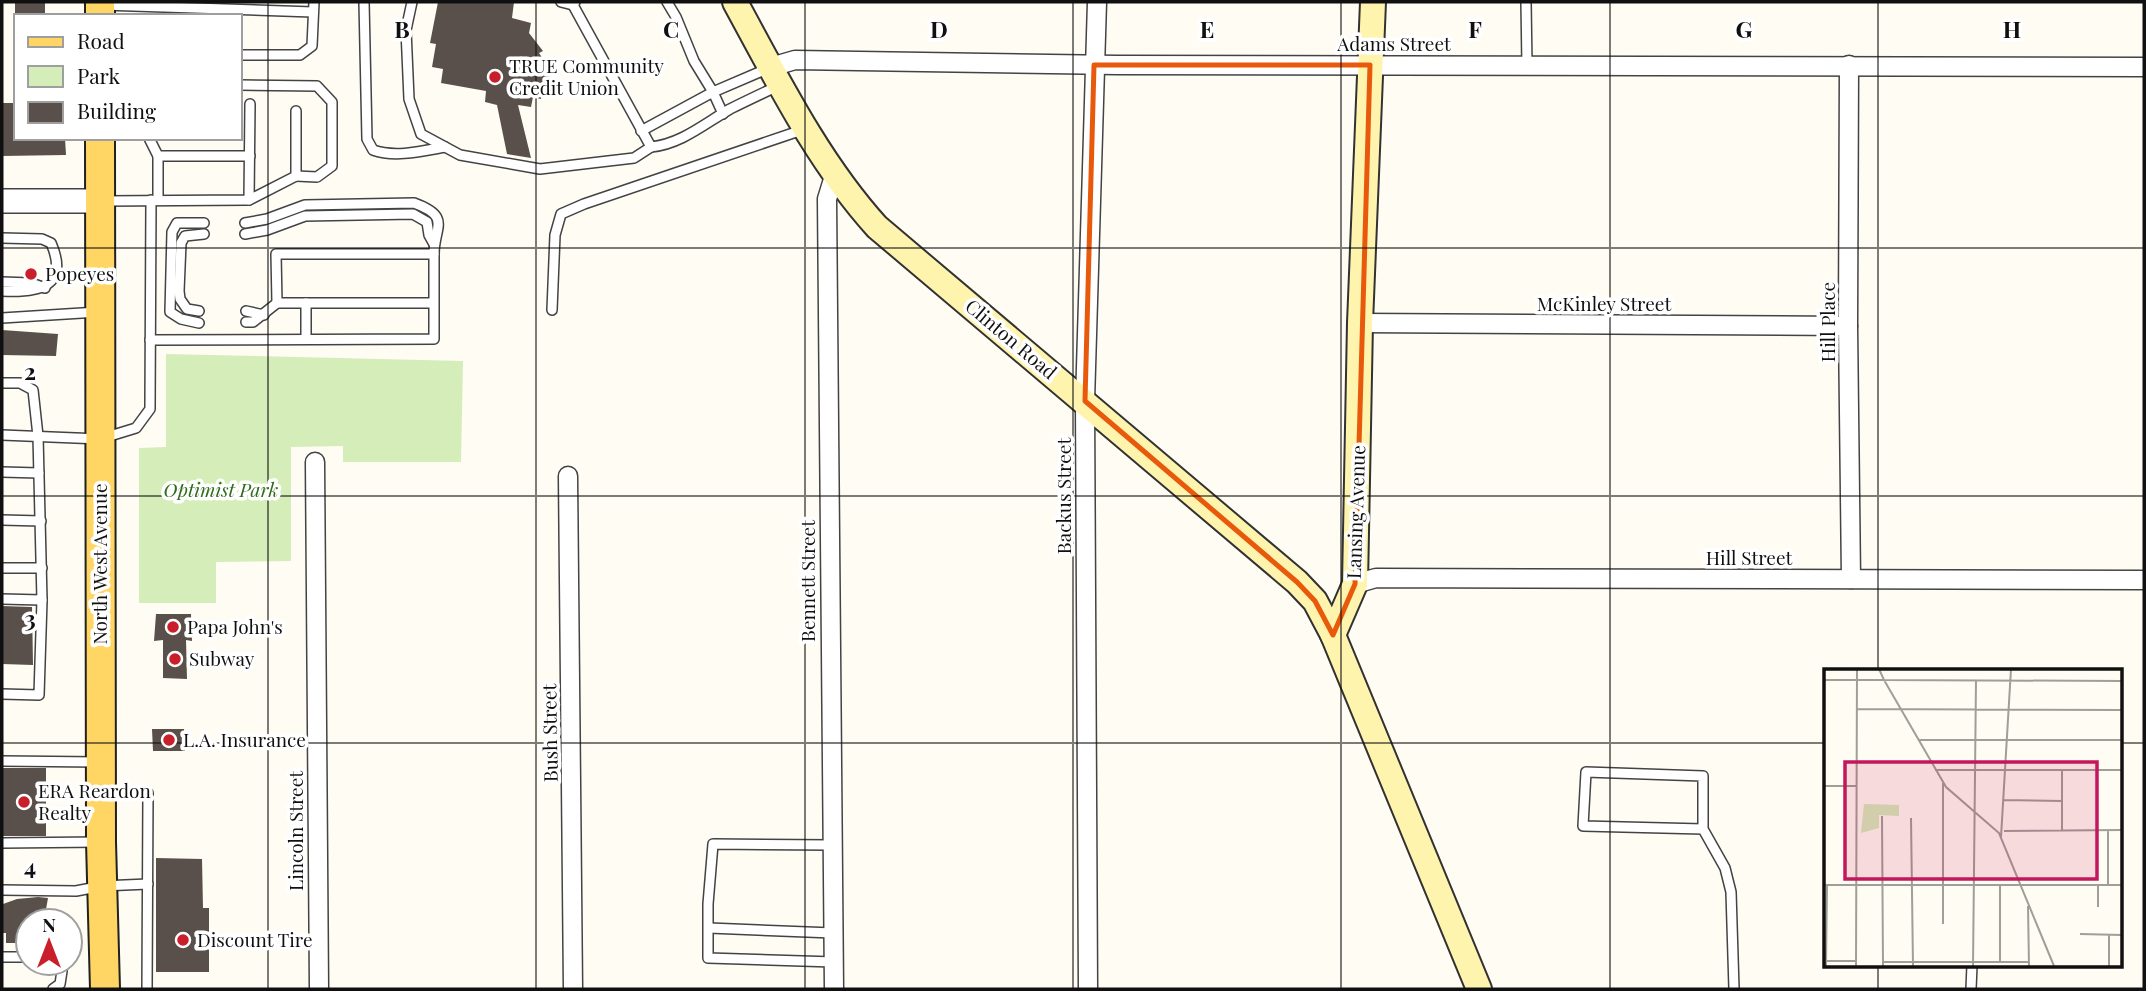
<svg xmlns="http://www.w3.org/2000/svg" width="2146" height="991" font-family="'Playfair Display',serif">
<style>
.green{fill:#d5edb9}
.building{fill:#59504b}
.lines{fill:none;stroke-linecap:round;stroke-linejoin:round}
.service-casing{stroke:#434343;stroke-width:12}
.minor-casing{stroke:#434343;stroke-width:21}
.tertiary-casing{stroke:#434343;stroke-width:26}
.secondary-casing{stroke:#323232;stroke-width:28}
.primary-casing{stroke:#212121;stroke-width:32}
.service{stroke:#fff;stroke-width:9}
.minor{stroke:#fff;stroke-width:18}
.tertiary{stroke:#fff;stroke-width:23}
.secondary{stroke:#fff4ae;stroke-width:24}
.primary{stroke:#ffd563;stroke-width:28}
.marked{fill:none;stroke:#e8590c;stroke-width:5;stroke-linejoin:round}
.grid{fill:none;stroke:#101010;stroke-width:2;stroke-opacity:0.55}
.poi-dot{fill:#c91f2b;stroke:#fff;stroke-width:2.5}
.labels{text-anchor:middle;stroke-width:7;stroke-linejoin:round;paint-order:stroke}
.street-label{font-size:19px;fill:#101010;stroke:#fff}
.poi-label{font-size:19px;fill:#101010;stroke:#fff;text-anchor:start}
.park-label{font-size:19px;font-style:italic;fill:#2e6c1b;stroke:#fff}
.inset-road{fill:none;stroke:#9f9e98;stroke-width:2}
.view{fill:#c2185b;fill-opacity:0.15;stroke:#c2185b;stroke-width:3.5}
.inset-edge{fill:none;stroke:#101010;stroke-width:3.5}
.grid-label{font-size:23px;text-anchor:middle;font-weight:bold;fill:#101010;stroke:#fff;stroke-width:7;stroke-linejoin:round;paint-order:stroke}
</style>
<rect width="100%" height="100%" fill="#fffcf3"/>
<!-- green -->
<polygon class="green" points="166,354 463,361 461,462 343,462 343,446 291,447 291,561 216,562 216,603 139,603 139,448 166,447"/>
<!-- building -->
<g class="building">
<rect x="15" y="2" width="30" height="14"/>
<polygon points="438,2 514,2 512,18 531,23 529,33 543,51 539,53 553,74 543,81 541,99 533,97 531,107 518,105 531,158 507,154 497,105 485,102 486,91 441,83 443,69 432,67 436,44 430,43"/>
<polygon points="2,103 16,103 16,138 65,138 66,155 2,156"/>
<polygon points="2,330 58,334 56,356 2,355"/>
<polygon points="2,606 32,607 33,665 2,664"/>
<polygon points="156,614 191,614 192,641 186,640 187,679 163,678 163,640 154,641"/>
<polygon points="152,729 184,729 185,751 153,751"/>
<rect x="2" y="768" width="44" height="68"/>
<polygon points="156,858 202,859 203,908 209,908 209,972 156,972"/>
<polygon points="38,897 48,898 44,921 28,921 28,943 6,943 6,933 2,933 3,904 17,899"/>
</g>
<g class="lines">
<!-- service casing -->
<g class="service-casing">
<g id="service">
<path d="M364 2 367 139 373 150C395 158 423 151 445 147"/>
<polyline points="412,2 406,30 409,99 421,134 460,155 540,169 634,158 651,147"/>
<polyline points="561,2 573,5"/>
<path d="M575 2 573 5 651 147C681 144 704 124 730 109 746 101 763 93 780 85"/>
<polyline points="667,2 676,17 694,61 713,92 769,68"/>
<polyline points="1526,2 1527,66"/>
<polyline points="102,5 313,12"/>
<polyline points="240,55 300,55 312,46 314,2"/>
<polyline points="240,85 317,86 332,102 332,166 317,177 296,176"/>
<polyline points="641,131 713,92 723,114"/>
<polyline points="149,138 158,156 158,200"/>
<polyline points="158,156 250,156"/>
<polyline points="249,200 250,104"/>
<polyline points="105,201 249,200 296,176 296,111"/>
<path d="M245 223 267 219 305 205 414 203C452 217 434 227 434 254"/>
<polyline points="245,234 267,230 305,216 413,214 427,222 429,235 434,244"/>
<path d="M2 238 42 239 51 243C70 287 38 293 2 291"/>
<polyline points="2,282 31,283 45,288"/>
<polyline points="306,303 306,339"/>
<polyline points="552,310 555,235 561,214 584,204 805,129"/>
<polyline points="199,311 187,309 180,299 179,291 181,243 185,236 204,234"/>
<polyline points="246,311 264,315"/>
<polyline points="2,318 98,312"/>
<polyline points="246,322 253,322 277,303"/>
<polyline points="199,323 181,319 170,312 172,232 177,223 204,223"/>
<polyline points="150,340 434,339 434,254 276,254 277,303 434,303"/>
<polyline points="2,383 20,383 33,390 38,436 42,600 2,599"/>
<polyline points="2,435 100,439 136,428 150,409 151,200"/>
<polyline points="2,472 39,473"/>
<polyline points="2,520 41,521"/>
<polyline points="2,568 42,568"/>
<polyline points="2,694 39,695 42,600"/>
<polyline points="2,761 98,762"/>
<polyline points="105,793 148,793 147,989"/>
<polyline points="1703,829 1583,826 1586,772 1703,776 1703,829 1725,868 1731,892 1734,989"/>
<polyline points="2,843 99,842"/>
<polyline points="831,845 713,844 708,904 708,958 834,962"/>
<polyline points="2,890 76,891 102,886 148,884"/>
<polyline points="709,928 833,933"/>
<polyline points="2,957 28,957"/>
<polyline points="53,989 60,984 62,971 59,963"/>
<polyline points="1971,989 1972,965"/>
</g>
</g>
<!-- minor casing -->
<g class="minor-casing">
<g id="minor">
<polyline points="1849,65 1848,326 1851,579"/>
<polyline points="771,67 795,60 1117,65 2144,67"/>
<polyline points="1360,323 1848,326"/>
<polyline points="315,462 319,989"/>
<polyline points="568,476 573,989"/>
<polyline points="1355,584 1376,578 2144,580"/>
<polyline points="834,989 827,199 835,173"/>
<polyline points="1088,989 1085,401 1097,2"/>
</g>
</g>
<!-- tertiary casing -->
<g class="tertiary-casing">
<polyline id="tertiary" points="2,201 99,201"/>
</g>
<!-- secondary casing -->
<g class="secondary-casing">
<g id="secondary">
<path d="M735 2C777 79 818 162 877 227L1297 582 1315 601 1333 635 1479 989"/>
<polyline points="1333,635 1355,584 1360,323 1373,2"/>
</g>
</g>
<!-- primary casing -->
<g class="primary-casing">
<g id="primary">
<polyline points="100,16 100,2"/>
<polyline points="100,138 101,842 105,989"/>
</g>
</g>
<!-- service -->
<use href="#service" class="service"/>
<!-- minor -->
<use href="#minor" class="minor"/>
<!-- tertiary -->
<use href="#tertiary" class="tertiary"/>
<!-- secondary -->
<use href="#secondary" class="secondary"/>
<!-- primary -->
<use href="#primary" class="primary"/>
</g>
<!-- marked area -->
<path class="marked" d="M1094 65H1370L1355 584 1333 635 1315 601 1297 582 1085 401Z"/>
<!-- grid -->
<path class="grid" d="M268 2V989M536 2V989M805 2V989M1073 2V989M1341 2V989M1610 2V989M1878 2V671M2 248H2144M2 496H2144M2 743H1826M2120 743H2144M1878 965V989"/>
<!-- markers -->
<g class="poi-dot">
<circle cx="495" cy="77" r="7"/>
<circle cx="31" cy="274" r="7"/>
<circle cx="173" cy="627" r="7"/>
<circle cx="175" cy="659" r="7"/>
<circle cx="169" cy="740" r="7"/>
<circle cx="24" cy="802" r="7"/>
<circle cx="183" cy="940" r="7"/>
</g>
<g class="labels">
<!-- street labels -->
<g class="street-label">
<text x="1394" y="51">Adams Street</text>
<text x="1604" y="311">McKinley Street</text>
<text transform="translate(1828 322) rotate(-90)" y="7">Hill Place</text>
<text transform="translate(1011 339) rotate(40)" y="7">Clinton Road</text>
<text transform="translate(1064 496) rotate(-90)" y="7">Backus Street</text>
<text transform="translate(1356 512) rotate(-88)" y="7">Lansing Avenue</text>
<text x="1749" y="565">Hill Street</text>
<text transform="translate(100 564) rotate(-90)" y="7">North West Avenue</text>
<text transform="translate(808 581) rotate(-90)" y="7">Bennett Street</text>
<text transform="translate(550 733) rotate(-91)" y="7">Bush Street</text>
<text transform="translate(296 831) rotate(-90)" y="7">Lincoln Street</text>
</g>
<!-- poi labels -->
<g class="poi-label">
<text x="509" y="73">TRUE Community<tspan x="509" dy="22">Credit Union</tspan></text>
<text x="45" y="281">Popeyes</text>
<text x="187" y="634">Papa John's</text>
<text x="189" y="666">Subway</text>
<text x="183" y="747">L.A. Insurance</text>
<text x="38" y="798">ERA Reardon<tspan x="38" dy="22">Realty</tspan></text>
<text x="197" y="947">Discount Tire</text>
</g>
<!-- park labels -->
<g class="park-label">
<text x="221" y="497">Optimist Park</text>
</g>
</g>
<!-- overview -->
<g transform="translate(1824 669)">
<rect width="298" height="298" fill="#fffcf3"/>
<path d="M40 135 75 136V147L55 146V159L37 164Z" fill="#d5edb9"/>
<path class="inset-road" d="M55 0 60 11 298 12M0 11H33M33 11H60L122 118 175 164 230 297M33 40 298 41M95 71H298M111 101H298M238 101V161M119 114V255M0 117H32M180 131 238 132M58 147 59 297M87 149 89 297M284 161V216M180 162 298 161M177 168 187 0M0 216H298M176 216V293M204 237 205 297M274 238V216M256 265 298 266M285 266V297M2 292H32M59 293H205M2 297 3 216M32 297 33 0M149 297 152 11"/>
<path class="view" d="M21 93H273V210H21Z"/>
<rect width="298" height="298" class="inset-edge"/>
</g>
<g class="grid-label">
<text x="402" y="38">B</text>
<text x="671" y="38">C</text>
<text x="939" y="38">D</text>
<text x="1207" y="38">E</text>
<text x="1475" y="38">F</text>
<text x="1744" y="38">G</text>
<text x="2012" y="38">H</text>
<text x="30" y="380">2</text>
<text x="30" y="627">3</text>
<text x="30" y="875">4</text>
</g>
<!-- border -->
<rect width="2146" height="991" fill="none" stroke="#101010" stroke-width="7"/>
<!-- legend -->
<rect x="14" y="14" width="228" height="126" fill="#ffffff" stroke="#9f9f9f" stroke-width="2"/>
<rect x="28" y="37" width="35" height="10" fill="#ffd563" stroke="#9f9f9f" stroke-width="2"/>
<text x="77" y="49" font-size="21" fill="#101010">Road</text>
<rect x="28" y="66" width="35" height="21" fill="#d5edb9" stroke="#9f9f9f" stroke-width="2"/>
<text x="77" y="84" font-size="21" fill="#101010">Park</text>
<rect x="28" y="102" width="35" height="21" fill="#59504b" stroke="#9f9f9f" stroke-width="2"/>
<text x="77" y="119" font-size="21" fill="#101010">Building</text>
<!-- north arrow -->
<g transform="translate(49 942)"><circle r="33" fill="#ffffff" stroke="#9f9f9f" stroke-width="2"/>
<path d="M0-5L12 26L0 18L-12 26Z" fill="#c91f2b"/>
<text y="-10" font-size="19" font-weight="bold" text-anchor="middle" fill="#101010">N</text>
</g>
</svg>
